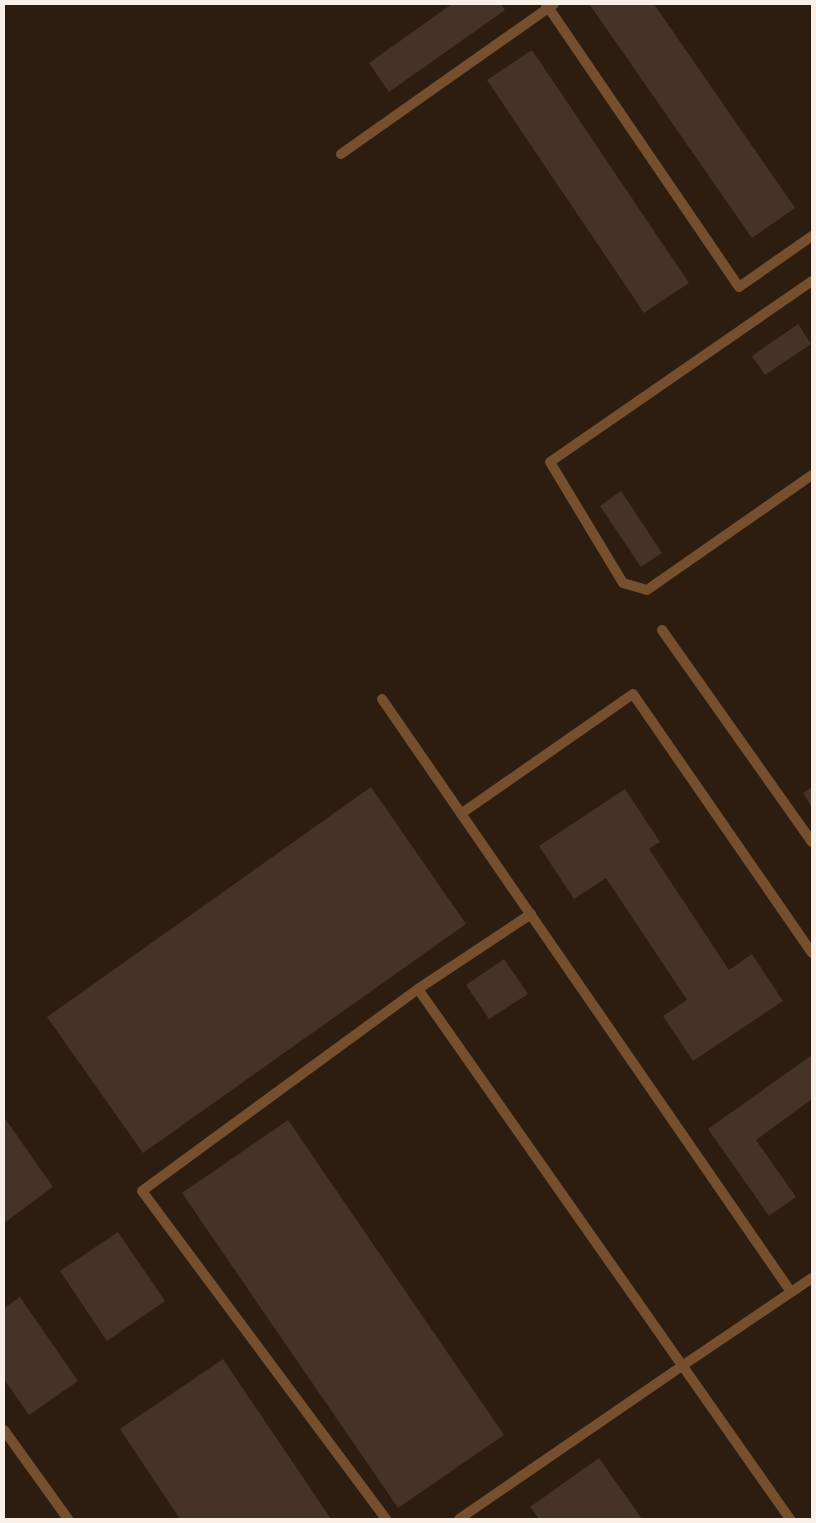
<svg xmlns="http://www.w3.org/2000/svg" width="816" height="1523" font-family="'IBM Plex Sans',sans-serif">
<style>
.building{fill:#443326}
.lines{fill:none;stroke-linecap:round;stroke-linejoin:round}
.lane{stroke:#764f2e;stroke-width:10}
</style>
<rect width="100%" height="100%" fill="#2d1d11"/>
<!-- building -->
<g class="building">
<polygon points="452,4 501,4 505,10 389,92 369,63"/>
<polygon points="591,4 654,4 795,208 752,238 590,5"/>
<polygon points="532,50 689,283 644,313 487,80"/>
<polygon points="798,324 811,344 765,375 752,356"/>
<polygon points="621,491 662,553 641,567 600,506"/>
<polygon points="371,787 466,924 143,1153 47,1017"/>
<polygon points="812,787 812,808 803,793"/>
<polygon points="625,789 660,842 649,849 729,970 752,954 783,1001 693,1061 663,1016 687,1000 606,878 574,899 539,846"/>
<polygon points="504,959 528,994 489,1019 466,985"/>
<polygon points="812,1055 812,1099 756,1140 796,1197 769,1216 708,1129"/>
<polygon points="4,1117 53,1187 4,1223"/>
<polygon points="288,1120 504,1435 398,1508 182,1193"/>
<polygon points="118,1232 165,1301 107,1341 60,1271"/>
<polygon points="20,1297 78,1381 29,1415 4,1379 4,1308"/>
<polygon points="223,1359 331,1519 180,1519 120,1429"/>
<polygon points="599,1458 642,1519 539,1519 530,1507"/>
</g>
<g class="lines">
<!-- lane -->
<g class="lane">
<polyline points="546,4 739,287 812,236"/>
<polyline points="341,154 554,4"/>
<polyline points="812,281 550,462 623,583 647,590 812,475"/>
<polyline points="662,630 812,842"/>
<polyline points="382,699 791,1292"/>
<polyline points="462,813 633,694 812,953"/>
<polyline points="418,989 790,1519"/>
<polyline points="4,1430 68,1519"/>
<polyline points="386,1519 142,1191 418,989 531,914"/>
<polyline points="459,1519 682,1366 812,1278"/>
</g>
</g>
<!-- border -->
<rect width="816" height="1523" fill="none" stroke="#faefe6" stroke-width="10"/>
</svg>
